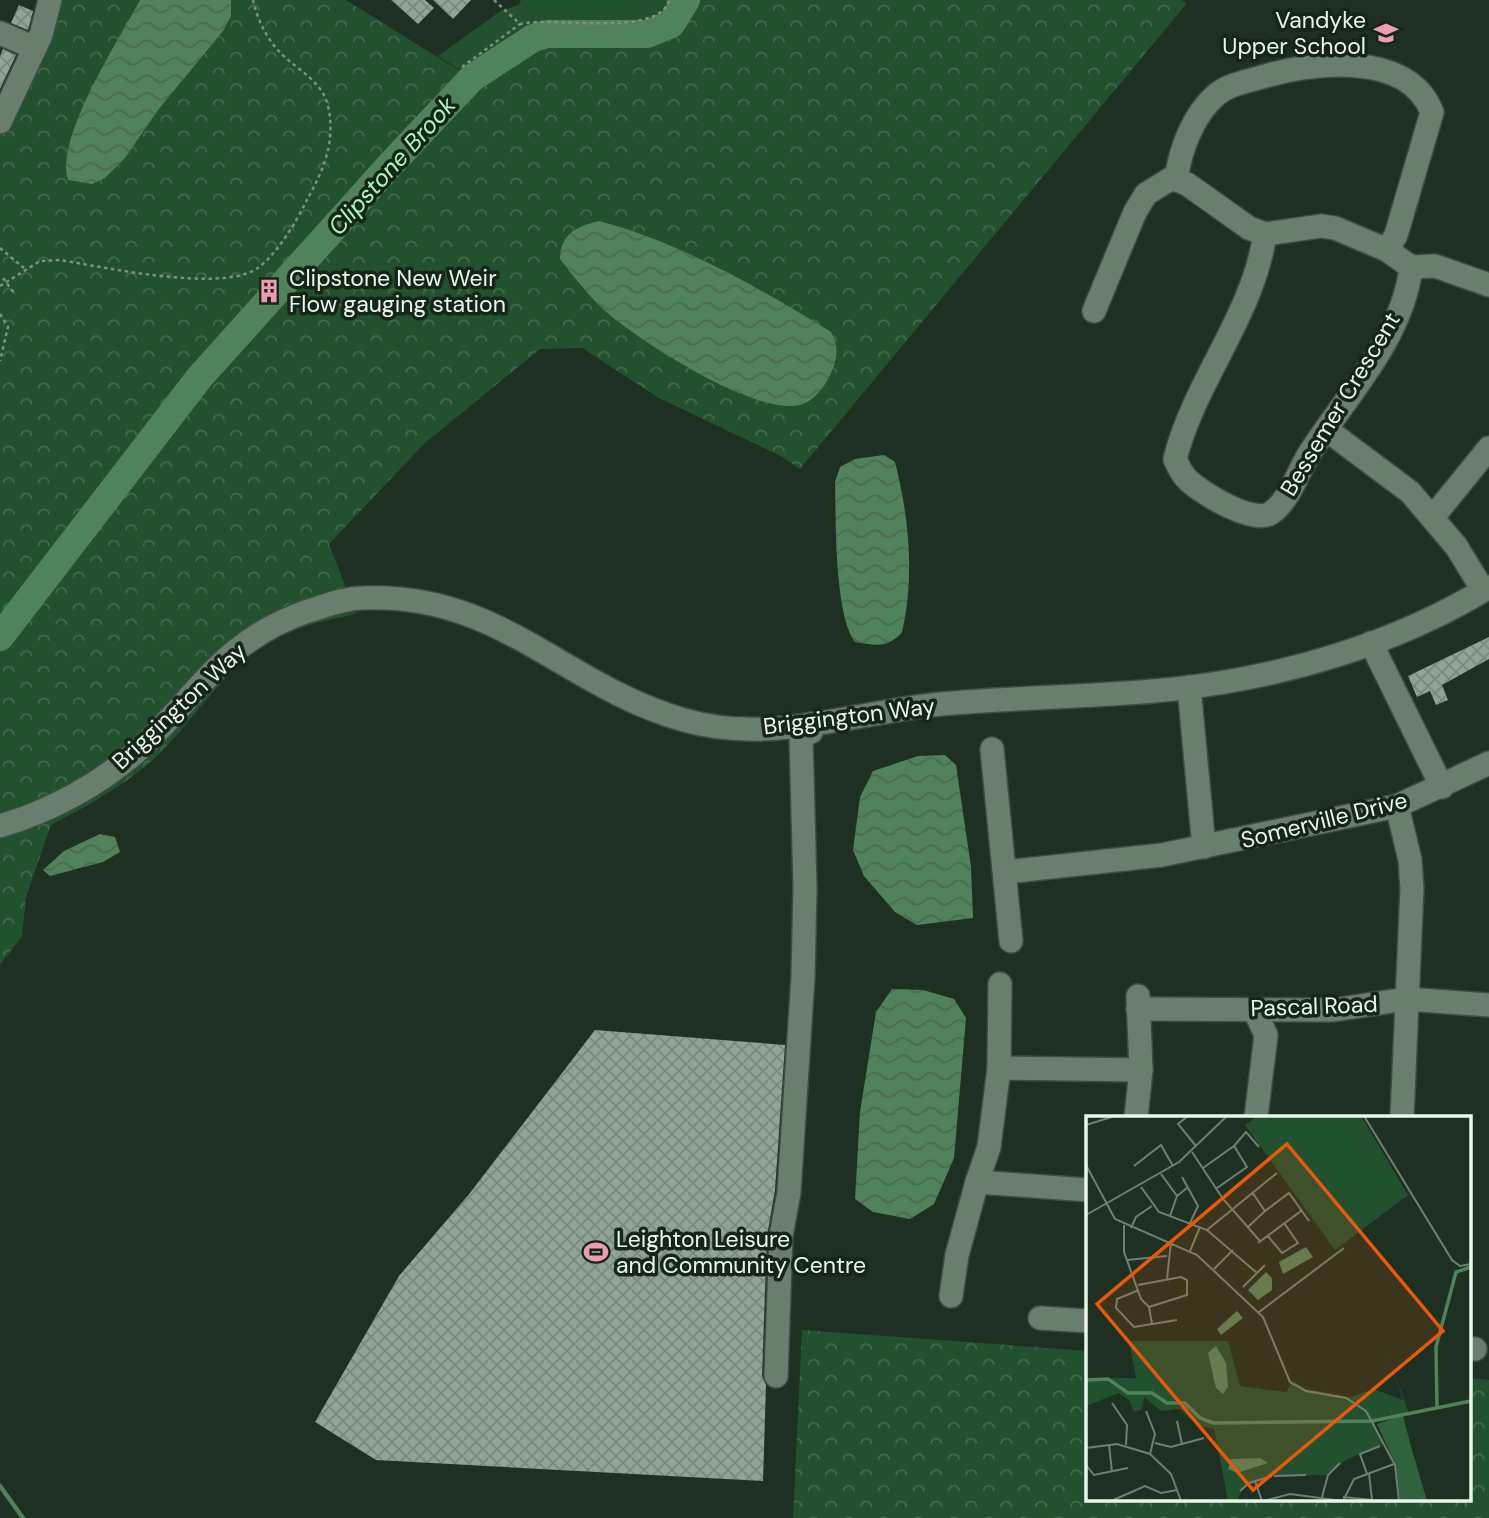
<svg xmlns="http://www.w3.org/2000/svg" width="1489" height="1518" font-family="'DM Sans',sans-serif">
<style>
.grass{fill:#22512f}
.park{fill:url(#park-crowns)}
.water{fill:url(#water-waves)}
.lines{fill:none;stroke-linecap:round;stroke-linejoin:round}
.stream{stroke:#50825b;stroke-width:4.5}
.river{stroke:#50825b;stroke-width:28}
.building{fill:url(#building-cross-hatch)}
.minor-casing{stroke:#3d4d41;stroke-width:26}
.path{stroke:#808e83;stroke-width:2.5;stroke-dasharray:3.5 3.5;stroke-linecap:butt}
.minor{stroke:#6a7e6d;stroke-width:23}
.labels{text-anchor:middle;stroke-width:7;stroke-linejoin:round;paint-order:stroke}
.poi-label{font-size:23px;fill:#eaf5ec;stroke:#152619;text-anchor:start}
.street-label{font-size:23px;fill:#eaf5ec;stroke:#152619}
.water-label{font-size:24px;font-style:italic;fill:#acf9bc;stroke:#152619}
.inset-river{fill:none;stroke:#50825b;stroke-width:3.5}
.inset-road{fill:none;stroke:#707f73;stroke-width:2}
.view{fill:#e8590c;fill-opacity:0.15;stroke:#e8590c;stroke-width:3.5}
.inset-edge{fill:none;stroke:#eaf5ec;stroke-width:3.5}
</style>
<defs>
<pattern id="park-crowns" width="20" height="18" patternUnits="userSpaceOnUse" patternTransform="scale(1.75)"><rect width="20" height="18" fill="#22512f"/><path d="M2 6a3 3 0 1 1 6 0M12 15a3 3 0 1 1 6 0" fill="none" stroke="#426b4d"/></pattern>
<pattern id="water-waves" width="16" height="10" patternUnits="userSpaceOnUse" patternTransform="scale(1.75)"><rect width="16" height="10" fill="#50825b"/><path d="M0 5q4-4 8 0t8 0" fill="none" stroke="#4c6952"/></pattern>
<pattern id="building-cross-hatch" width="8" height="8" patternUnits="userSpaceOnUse" patternTransform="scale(1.75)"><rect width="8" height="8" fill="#8fa492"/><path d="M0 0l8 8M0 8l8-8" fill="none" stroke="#79897c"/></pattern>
</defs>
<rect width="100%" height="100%" fill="#1e3022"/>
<!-- grass -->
<polygon class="grass" points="521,0 681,0 668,20 647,31 546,30 531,34 467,75 438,56 502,10 519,5"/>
<!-- park -->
<g class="park">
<path d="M50 0H346L471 78 547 34H647L671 24 686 0H1180L1187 3 800 469 779 455 659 398 582 348 540 349 425 443 329 544 356 614C328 620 282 629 260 646 220 677 193 720 158 755 128 784 87 806 51 825L26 897 22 936 0 965V120Z"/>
<polygon points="802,1330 1088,1351 1088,1499 1470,1499 1470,1378 1489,1380 1489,1518 793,1518"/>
</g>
<!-- water -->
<g class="water">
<path d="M140 0H231V16L223 31 158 110 125 158 105 178 92 184 68 180C55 137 119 40 140 0Z"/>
<path d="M599 221C677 241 762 289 831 332 841 349 836 364 827 381 821 391 811 403 799 405 753 415 640 341 605 311 588 295 574 277 560 259 561 233 576 227 599 221Z"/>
<path d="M884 455 895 462C909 517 915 577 902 632 888 649 875 645 855 642 834 614 836 520 835 482L840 467 855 459Z"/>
<polygon points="945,755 956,765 971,867 973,918 917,925 895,912 864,876 853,850 860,797 873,771 918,756"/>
<polygon points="100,834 115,837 120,852 103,862 50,876 43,870 64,851"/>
<polygon points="892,989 923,990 954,999 966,1018 954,1158 934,1204 910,1219 873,1212 855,1199 860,1112 876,1012"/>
</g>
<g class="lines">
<!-- stream -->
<polyline class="stream" points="0,1486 23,1518"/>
<!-- river -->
<polyline class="river" points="0,637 199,378 391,164 472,78 533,38 547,34 647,34 671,24 686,0"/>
</g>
<!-- building -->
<g class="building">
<polygon points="391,0 425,0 434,8 418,24"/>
<polygon points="433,0 471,0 453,19"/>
<polygon points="19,5 33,11 28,30 11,23"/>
<polygon points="3,49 16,55 0,89 0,56"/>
<polygon points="1489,637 1489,659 1442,685 1448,700 1436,705 1430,691 1417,697 1408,676"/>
<polygon points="595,1030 785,1045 775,1190 767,1236 762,1376 766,1385 763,1481 376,1460 315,1422 399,1276 470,1193"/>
</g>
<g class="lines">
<!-- minor casing -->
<g class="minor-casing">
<g id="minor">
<polyline points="0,33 35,48"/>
<polyline points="0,122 41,35 50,0"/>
<path d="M1176 180C1180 150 1193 115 1216 95 1228 85 1241 83 1255 79 1307 63 1407 48 1432 112L1396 235 1387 250"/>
<path d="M1265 234C1253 316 1195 380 1175 459 1179 468 1182 475 1189 481 1203 494 1254 525 1271 513 1289 501 1298 472 1309 454 1346 396 1403 338 1411 267"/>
<polyline points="1094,311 1135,212 1146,194 1172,178 1187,184 1249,228 1265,234 1321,226 1335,228 1387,250 1411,267 1435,266 1489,285"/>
<polyline points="1327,430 1410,492 1456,546 1483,590"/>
<polyline points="1433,517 1489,448"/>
<polyline points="1371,643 1442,787"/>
<polyline points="1189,687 1204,847"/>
<polyline points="992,749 1011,941"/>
<polyline points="1397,806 1410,860 1412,888 1402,1117"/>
<path d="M0 826C48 812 97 786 135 753 199 696 219 642 308 611 325 606 345 598 363 598 499 592 564 686 684 720 770 745 855 712 941 704 1019 697 1097 697 1175 689 1284 677 1396 644 1489 587"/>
<polyline points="1005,872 1162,855 1397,806 1489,763"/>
<polyline points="1138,1009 1333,1010 1406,999 1489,1005"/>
<polyline points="1254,1009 1266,1035 1256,1117"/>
<polyline points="999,1068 1000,984"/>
<polyline points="1136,1117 1141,1070 1138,996"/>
<polyline points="1088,1190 977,1182 989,1147 999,1068 1141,1070"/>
<polyline points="951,1296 957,1255 977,1182"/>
<polyline points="1040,1318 1088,1321"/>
<polyline points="1470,1349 1475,1349"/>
<polyline points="776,1376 781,1236 789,1192 803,977 805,888 801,736 811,732 811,724"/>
</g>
</g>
<!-- path -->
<g class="path">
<path d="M494 0 520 24C553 16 660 38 669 0"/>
<polyline points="462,67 520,24"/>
<polyline points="0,248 24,268"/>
<polyline points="3,278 14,293"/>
<path d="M0 286 40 261 60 260C104 267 225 294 259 267 279 252 297 220 308 198 324 169 336 140 328 106 323 84 303 73 287 59 269 44 258 22 253 0"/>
<polyline points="0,314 8,327 0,361"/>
</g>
<!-- minor -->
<use href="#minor" class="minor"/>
</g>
<!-- icons -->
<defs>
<g id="school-bare" transform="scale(1.89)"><path d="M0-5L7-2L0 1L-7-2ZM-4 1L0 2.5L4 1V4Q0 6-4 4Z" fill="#f19ab4" stroke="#152619" stroke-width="2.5" paint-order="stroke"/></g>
<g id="building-bare" transform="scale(1.89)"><path d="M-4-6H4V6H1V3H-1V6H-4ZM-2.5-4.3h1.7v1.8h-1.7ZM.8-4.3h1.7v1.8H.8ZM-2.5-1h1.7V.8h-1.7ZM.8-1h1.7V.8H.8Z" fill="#f19ab4" stroke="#152619" stroke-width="2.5" paint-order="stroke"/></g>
<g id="stadium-bare" transform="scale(1.89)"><path d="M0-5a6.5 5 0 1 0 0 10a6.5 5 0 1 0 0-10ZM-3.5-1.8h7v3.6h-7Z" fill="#f19ab4" stroke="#152619" stroke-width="2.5" paint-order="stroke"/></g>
</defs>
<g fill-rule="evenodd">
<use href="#school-bare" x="1386" y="33"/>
<use href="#building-bare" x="269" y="291"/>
<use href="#stadium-bare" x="596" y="1252"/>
</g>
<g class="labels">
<!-- poi labels -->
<g class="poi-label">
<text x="1366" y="28" text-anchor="end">Vandyke<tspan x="1366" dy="26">Upper School</tspan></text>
<text x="289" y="286">Clipstone New Weir<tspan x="289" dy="26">Flow gauging station</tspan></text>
<text x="616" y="1247">Leighton Leisure<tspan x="616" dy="26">and Community Centre</tspan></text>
</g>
<!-- street labels -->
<g class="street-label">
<text transform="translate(1340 404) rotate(-59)" y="8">Bessemer Crescent</text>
<text transform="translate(179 706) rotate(-43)" y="8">Briggington Way</text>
<text transform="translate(849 716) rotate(-7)" y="8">Briggington Way</text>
<text transform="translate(1324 820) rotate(-14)" y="8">Somerville Drive</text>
<text transform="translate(1314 1006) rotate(-2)" y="8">Pascal Road</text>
</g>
<!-- water labels -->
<g class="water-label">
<text transform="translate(392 166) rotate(-48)" y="8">Clipstone Brook</text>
</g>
</g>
<!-- overview -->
<g transform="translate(1086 1116)">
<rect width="385" height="385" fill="#1e3022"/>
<path d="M15 262 42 278H66L81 288 103 290 113 302 127 308 128 313 111 309 93 293 75 295 58 281 55 294 48 296 43 284 33 277 0 290V265Z" fill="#22512f"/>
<path d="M317 299 324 327 341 385H314L310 349 291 308Z" fill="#30623d"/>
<path d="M171 0H275L322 79 249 134 159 9ZM43 225H142L154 270 200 276 207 265 220 273 265 281 288 273 317 284 301 236 323 298 288 306 297 328 260 344 242 359 188 360 157 371 151 385H142L127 307 114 302 100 288 81 287 66 277H42L22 262H50Z" fill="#22512f"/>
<path d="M220 131 227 141 197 158 193 146ZM180 156 186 162V174L172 184 162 174ZM151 195 157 202 135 219 131 213ZM130 230 140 247 142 271 137 278 130 272 122 237ZM174 342 182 347 151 357 142 353 145 343Z" fill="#50825b"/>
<path class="inset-river" d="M0 264 22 263 42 277H66L81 287H99L114 302 127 307 286 305 385 285M351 293 350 231 370 156 385 151"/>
<path class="inset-road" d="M102 0 92 8 110 30M278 0 366 144 374 150 385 148M0 9 29 0M148 30 160 16 173 31M106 36 137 83 174 125M0 49 29 103 111 139 177 201 204 266 220 275 260 282 280 295 309 349 313 385M48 50 75 29 87 50M117 52 148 30 161 51 131 72M75 58 91 80M96 61 112 90 104 107M55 71 73 96 121 114 171 157M166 76 179 95 203 77 223 105M0 99 93 46 141 0M84 100 91 80 101 72M38 109V136L55 183 63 191 66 208 91 204M162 111 179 95M45 112 50 101 66 90M121 114 191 57M181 119 196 137 212 127 198 107M172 127 215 95M104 135 114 111M41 144 81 140M128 153 147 134M81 163 85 126M52 169 95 161 101 164V179L63 191M157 171 179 149M53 174 31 183 30 192 48 211 66 208M173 196 258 132M26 287 41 309 40 329M60 295 69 318 64 338M91 305 96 328M69 327 85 331 118 322M23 328 26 356M0 332 31 328 64 338 85 358 95 385M0 349 8 359 42 352M283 357 286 384M281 358 274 338 294 330M188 360 220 359M169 365 176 385M154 375 163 367 186 360M236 381 242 359 254 347M257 381 286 384M25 385 59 370 75 377 91 374M177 385 204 378 257 385M257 385 268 363 308 348"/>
<path class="view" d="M201 28 357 215 167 374 11 188Z"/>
<rect width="385" height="385" class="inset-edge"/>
</g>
</svg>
